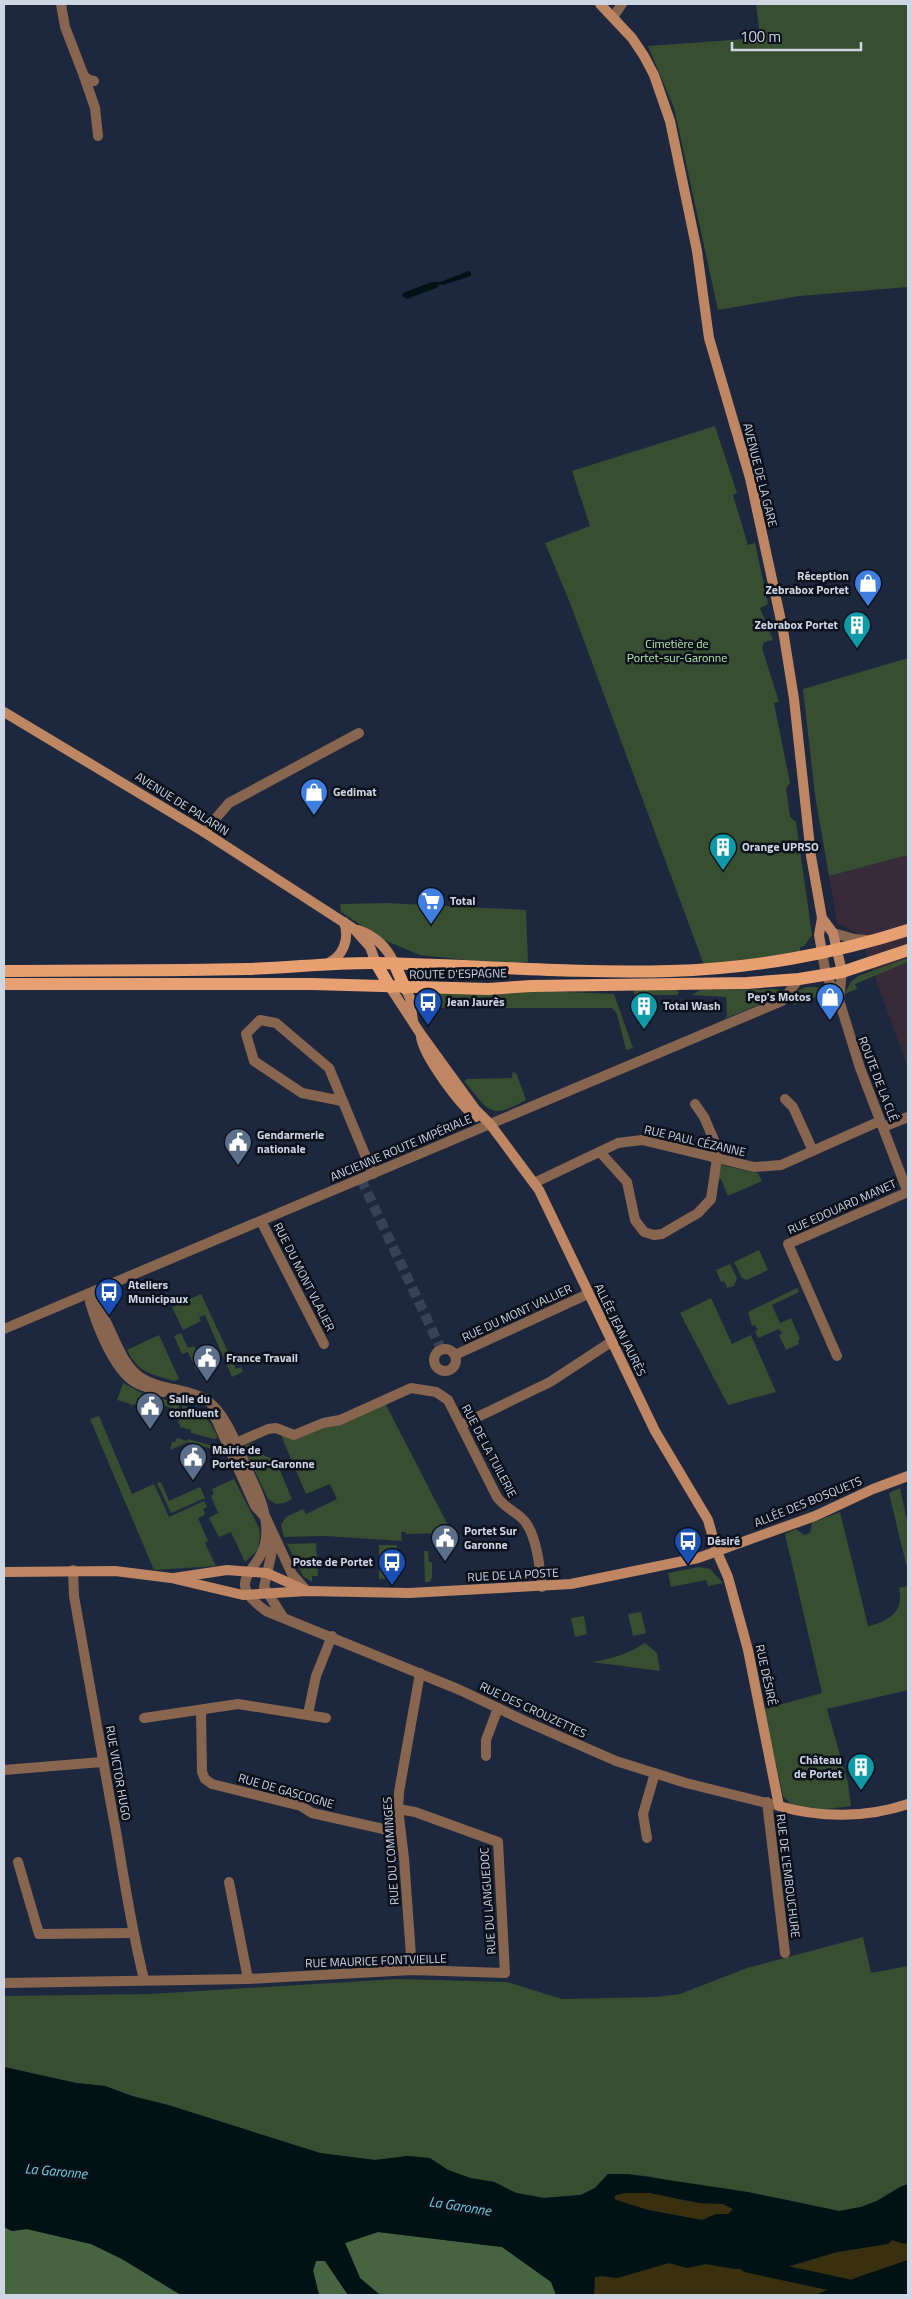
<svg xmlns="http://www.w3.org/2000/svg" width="912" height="2299" font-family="'Titillium Web',sans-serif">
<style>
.commercial{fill:#372b3a}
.green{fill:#374e31}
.forest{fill:#476441}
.sand{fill:#38300f}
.water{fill:#011214;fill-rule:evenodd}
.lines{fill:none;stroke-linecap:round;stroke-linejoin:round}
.river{stroke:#011214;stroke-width:15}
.street-tunnel{stroke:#384257;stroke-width:10;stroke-dasharray:10 5;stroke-linecap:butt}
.street{stroke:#88654f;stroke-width:10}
.secondary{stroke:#be8663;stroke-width:10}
.primary{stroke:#e89f72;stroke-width:12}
.labels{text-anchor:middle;stroke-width:5;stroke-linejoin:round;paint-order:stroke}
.street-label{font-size:12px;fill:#ced6e4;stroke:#0c111b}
.poi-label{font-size:12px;font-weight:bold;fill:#ced6e4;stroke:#0c111b;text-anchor:start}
.park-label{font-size:12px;fill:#b8e8ad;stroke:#0c111b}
.water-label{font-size:14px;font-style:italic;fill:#6fd2dd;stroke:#0c111b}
</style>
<rect width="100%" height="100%" fill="#1d283e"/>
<!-- commercial -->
<polygon class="commercial" points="908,855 908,1069 860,935 837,923 829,876"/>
<!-- green -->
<g class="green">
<polygon points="756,4 908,4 908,287 799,296 718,310 674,108 648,46 760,38"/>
<polygon points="715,426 737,493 733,495 748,545 755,543 768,604 760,608 773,640 764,642 762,648 779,702 774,703 790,783 786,788 790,817 796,822 812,935 804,946 800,947 800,952 704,965 570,603 545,543 590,526 572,471"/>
<polygon points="908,658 908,855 829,876 815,795 803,689"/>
<polygon points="387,903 526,910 528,962 493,963 420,955 384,940 341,912 340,904"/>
<polygon points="908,958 908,962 855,984 857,989 844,994 851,982 858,976"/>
<polygon points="806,987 817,987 827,993 794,1005 791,998 793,993"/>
<polygon points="773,989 780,990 782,993 778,997 724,1019 727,1016 726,997 692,995 701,990"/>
<polygon points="523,990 614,994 633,1048 626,1050 617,1014 612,1008 437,1008 423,1006 418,1001 419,996 424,993"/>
<polygon points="635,990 677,990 679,993 677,995 635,995 633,992"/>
<path d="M513 1071 517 1075 526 1100C488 1121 489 1110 464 1081L467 1079 512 1078Z"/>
<polygon points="721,1165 758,1173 762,1181 728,1196 721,1179 718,1180"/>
<polygon points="759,1250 768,1270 747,1280 742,1278 734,1262"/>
<polygon points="730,1264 737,1278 734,1286 727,1288 724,1281 721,1282 716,1270"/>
<polygon points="797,1288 799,1292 772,1305 780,1323 791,1318 800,1339 798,1341 799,1344 786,1350 779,1335 782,1333 779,1329 758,1338 755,1331 758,1330 755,1325 752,1326 748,1312"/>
<polygon points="201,1294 236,1369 241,1367 243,1372 232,1377 205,1315 199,1317 201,1321 183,1330 172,1307"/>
<polygon points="711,1298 732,1344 751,1335 776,1392 728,1405 680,1313"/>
<polygon points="181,1333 188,1348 194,1346 204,1368 197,1371 188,1352 182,1354 174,1336"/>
<path d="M159 1335 179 1379 174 1381C151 1374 138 1373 127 1350Z"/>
<polygon points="123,1383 142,1393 180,1404 178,1410 146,1400 130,1406 131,1404 117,1400"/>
<polygon points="385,1403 452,1533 406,1534 406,1532 401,1532 402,1541 325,1536 284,1537 281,1525 286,1517 303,1509 306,1514 337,1499 330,1484 306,1494 280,1433 290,1437"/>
<path d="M183 1405C202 1411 210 1420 218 1438L214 1439 191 1433V1430L180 1427V1424L178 1423Z"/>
<polygon points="99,1416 132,1494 154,1484 169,1517 204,1501 207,1507 203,1509 205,1515 198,1518 208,1541 205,1543 216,1566 154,1570 90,1419"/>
<polygon points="177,1438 187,1441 188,1439 217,1447 212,1449 188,1442 170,1450 172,1442 175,1442"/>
<polygon points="253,1442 257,1452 276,1461 292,1499 284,1503 276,1504 268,1499 243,1446"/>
<polygon points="234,1479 259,1528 260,1535 258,1550 245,1562 231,1532 219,1537 209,1518 218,1513 211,1496 214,1494 212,1489"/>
<polygon points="161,1482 169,1501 200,1487 205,1498 171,1513 157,1483"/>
<polygon points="900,1488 908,1526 908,1572 889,1493"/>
<path d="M840 1512 868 1626C887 1622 905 1612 899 1588L908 1586V1690L827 1709 848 1783 851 1806 819 1810 793 1806 783 1796 764 1709 822 1693 785 1534 796 1529 804 1535 810 1533 812 1523Z"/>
<polygon points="316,1543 318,1576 312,1576 312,1582 303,1576 287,1544"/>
<polygon points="379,1545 397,1545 397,1578 379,1579"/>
<polygon points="424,1551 428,1551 429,1562 432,1562 432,1577 430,1582 425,1582"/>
<polygon points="699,1567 710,1569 723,1583 708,1586 706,1580 671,1587 668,1573"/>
<polygon points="641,1612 646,1633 633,1636 628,1614"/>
<polygon points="584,1616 587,1634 575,1637 571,1618"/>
<path d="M645 1643 657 1653 660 1671 592 1662C611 1659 628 1654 645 1643Z"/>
<polygon points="863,1937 871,1973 908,1966 908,2184 900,2187 877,2201 861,2207 839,2211 778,2198 670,2181 647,2176 608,2174 595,2188 580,2195 544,2198 516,2193 494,2182 470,2178 448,2170 429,2158 408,2156 375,2160 320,2153 168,2105 132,2096 105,2086 76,2083 4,2067 4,1996 150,1994 397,1979 507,1982 562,1999 656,1997 680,1994 747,1968"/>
</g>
<!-- forest -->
<g class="forest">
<polygon points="4,2227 12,2231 27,2229 91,2244 122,2259 181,2295 4,2295"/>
<polygon points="378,2232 502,2247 552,2282 556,2295 380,2295 360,2278 345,2243"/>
<polygon points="316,2261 325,2261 348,2295 319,2295 313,2270"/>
</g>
<!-- sand -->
<g class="sand">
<polygon points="625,2193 650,2193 699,2203 723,2204 733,2209 728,2214 716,2214 702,2220 648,2210 616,2200 614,2198 615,2195"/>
<polygon points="892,2240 905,2244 908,2242 908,2260 858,2277 815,2295 594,2295 595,2277 601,2276 617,2278 669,2263 687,2268 706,2264 735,2269 780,2269 837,2252 873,2245 880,2246"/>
</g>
<!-- water -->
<g class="water">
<polygon points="469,271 471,272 471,276 443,285 440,284 436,288 407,299 402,296 403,293 432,282 440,282"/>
<path d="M4 2067 76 2083 105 2086 132 2096 168 2105 320 2153 375 2160 408 2156 430 2158 448 2170 470 2178 494 2182 516 2193 544 2198 581 2195 595 2188 608 2174H628L748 2192 839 2211 861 2207 877 2201 900 2187 908 2184V2242L905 2244 892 2240 888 2244 837 2252 780 2269H735L706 2264 687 2268 669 2263 617 2278 601 2276 595 2277 594 2295H556L551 2282 502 2247 378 2232 345 2243 360 2278 380 2295H348L325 2261H316L313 2271 319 2295H181L122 2259 91 2244 27 2229 12 2231 4 2227ZM625 2193H650L699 2203 723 2204 733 2209 728 2214H716L702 2220 648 2210 616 2200 614 2198 616 2195Z"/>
<polygon points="908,2260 908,2295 815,2295 858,2277"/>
</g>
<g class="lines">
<!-- river -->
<polyline class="river" points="747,2265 859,2289"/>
<!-- street-tunnel -->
<polyline class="street-tunnel" points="361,1179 441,1349"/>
<!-- street -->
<g class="street">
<polyline points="61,4 65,27 84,76 89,80 94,81"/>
<polyline points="613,17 622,4"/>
<polyline points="84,76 95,108 98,136"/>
<polyline points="204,832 229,803 359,733"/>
<polyline points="833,933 855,939 866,940"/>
<polyline points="822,952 826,975 839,1000 860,1068 908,1193"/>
<polyline points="839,1000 842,972"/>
<polyline points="785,1099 793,1107 813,1151"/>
<polyline points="342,1101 302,1093 254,1061 246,1034 260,1020 276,1023 329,1068 373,1174"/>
<polyline points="883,1127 908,1117"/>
<polyline points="600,1152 627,1182 635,1220 644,1232 654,1235 662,1234 698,1213 711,1199 717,1158 716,1145 704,1117 695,1104"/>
<polyline points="534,1183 618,1143 642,1140 754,1167 781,1165 880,1121"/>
<polyline points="261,1221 324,1344"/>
<path d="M88 1294C92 1300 97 1306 101 1313 114 1333 120 1363 140 1377 159 1390 186 1388 205 1399 228 1413 241 1457 252 1480 261 1499 268 1517 266 1538 263 1572 220 1578 266 1611L460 1690 527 1722 616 1761 686 1783 779 1806"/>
<path d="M90 1302C97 1326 113 1367 133 1381 142 1387 153 1389 163 1392"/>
<polyline points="4,1329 782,1001 799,979"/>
<circle cx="445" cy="1360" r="11"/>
<polyline points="455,1355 588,1294"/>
<polyline points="837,1356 788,1244 908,1192"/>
<polyline points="212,1414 216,1419 255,1506 266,1518 292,1574 307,1591"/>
<polyline points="461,1425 550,1382 611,1342"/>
<path d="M229 1446 268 1429 276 1428 294 1435 323 1423 340 1420 411 1388 436 1392 448 1400 497 1497C505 1509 520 1513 526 1523 537 1538 540 1569 542 1587"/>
<polyline points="275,1538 264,1587 283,1617"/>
<path d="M73 1570 74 1596C88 1677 102 1757 117 1837 125 1885 132 1932 144 1979"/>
<polyline points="201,1711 202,1772 205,1779 212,1784 301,1806 312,1813 388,1830 400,1829"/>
<polyline points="308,1714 316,1676 332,1636"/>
<polyline points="144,1718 238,1704 326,1718"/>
<polyline points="486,1756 486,1740 498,1708"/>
<polyline points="4,1770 102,1762"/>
<polyline points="767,1802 785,1953"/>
<polyline points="647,1838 643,1814 655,1773"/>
<polyline points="18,1862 39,1934 132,1933"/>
<polyline points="229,1882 248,1979"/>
<polyline points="412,1970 404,1858 398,1809 399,1792 420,1673"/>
<polyline points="4,1983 248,1979 412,1970 505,1973 498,1842 415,1812 398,1809"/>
</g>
<!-- secondary -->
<g class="secondary">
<polyline points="600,4 632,38 644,56 654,75 670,121 697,251 709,338 750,478 783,630 794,699 811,856 822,918 833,933 842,972"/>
<polyline points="4,712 204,832 354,929 370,947 376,963"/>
<polyline points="822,918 819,935 822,952"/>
<path d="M358 930C375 936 387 947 394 963"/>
<path d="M326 964C343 957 350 940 344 922"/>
<path d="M390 987 420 1033 475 1109 490 1124 539 1190 655 1431 708 1520 717 1552 728 1577 748 1650 779 1806C820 1818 867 1818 908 1804"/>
<polyline points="405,988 410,998 413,1021"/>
<path d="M421 1037C424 1057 460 1105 476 1117"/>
<polyline points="4,1572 115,1571 171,1578 243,1595 307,1591 409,1593 571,1584 698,1558 815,1516 873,1489 908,1476"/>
<polyline points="174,1578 227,1570 267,1573 307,1591"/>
</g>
<!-- primary -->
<g class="primary">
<polyline points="376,963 390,987"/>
<polyline points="394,963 405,988"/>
<path d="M4 971C84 970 165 971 246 969 290 968 334 962 378 963 476 965 573 974 670 971 749 969 834 954 908 930"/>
<polyline points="4,984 312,984 488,989 531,986 747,983 799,979 842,972 908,950"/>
</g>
</g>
<!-- icons -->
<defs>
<g id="shop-pin" transform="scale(1.4375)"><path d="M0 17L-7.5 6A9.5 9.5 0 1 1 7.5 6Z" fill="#3f7fe0" stroke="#0c111b"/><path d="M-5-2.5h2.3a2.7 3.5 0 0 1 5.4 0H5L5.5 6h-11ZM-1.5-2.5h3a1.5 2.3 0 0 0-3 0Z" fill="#fff"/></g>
<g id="building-pin" transform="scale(1.4375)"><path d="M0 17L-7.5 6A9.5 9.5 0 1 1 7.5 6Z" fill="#0f9aa8" stroke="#0c111b"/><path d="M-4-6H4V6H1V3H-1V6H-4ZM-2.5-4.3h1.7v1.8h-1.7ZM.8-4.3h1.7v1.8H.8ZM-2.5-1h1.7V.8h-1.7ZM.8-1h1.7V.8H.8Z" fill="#fff"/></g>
<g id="supermarket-pin" transform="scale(1.4375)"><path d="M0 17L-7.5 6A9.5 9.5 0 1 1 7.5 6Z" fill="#3f7fe0" stroke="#0c111b"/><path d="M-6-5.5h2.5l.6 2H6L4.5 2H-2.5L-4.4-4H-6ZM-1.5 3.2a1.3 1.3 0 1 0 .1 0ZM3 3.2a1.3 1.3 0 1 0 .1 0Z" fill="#fff"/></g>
<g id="bus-pin" transform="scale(1.4375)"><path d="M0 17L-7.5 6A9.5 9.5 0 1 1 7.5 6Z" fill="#1a4fb4" stroke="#0c111b"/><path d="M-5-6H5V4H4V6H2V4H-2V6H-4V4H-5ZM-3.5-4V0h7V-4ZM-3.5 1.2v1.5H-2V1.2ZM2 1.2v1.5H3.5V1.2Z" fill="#fff"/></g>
<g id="civic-pin" transform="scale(1.4375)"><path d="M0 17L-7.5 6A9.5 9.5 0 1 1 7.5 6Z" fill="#5c6f8a" stroke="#0c111b"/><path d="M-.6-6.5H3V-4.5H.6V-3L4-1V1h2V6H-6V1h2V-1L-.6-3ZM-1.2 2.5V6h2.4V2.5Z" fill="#fff"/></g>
</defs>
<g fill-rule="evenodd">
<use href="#shop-pin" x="868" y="583"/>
<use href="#building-pin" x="857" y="625"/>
<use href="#shop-pin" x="314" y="792"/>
<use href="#building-pin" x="723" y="847"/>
<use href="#supermarket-pin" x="431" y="901"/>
<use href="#shop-pin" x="830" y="997"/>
<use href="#bus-pin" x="428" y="1002"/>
<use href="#building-pin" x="644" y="1006"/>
<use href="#civic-pin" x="238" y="1142"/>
<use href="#bus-pin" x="109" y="1292"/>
<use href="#civic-pin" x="207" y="1358"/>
<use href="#civic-pin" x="150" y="1406"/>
<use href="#civic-pin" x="193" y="1457"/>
<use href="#civic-pin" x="445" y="1538"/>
<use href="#bus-pin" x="688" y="1541"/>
<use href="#bus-pin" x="392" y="1562"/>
<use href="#building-pin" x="861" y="1767"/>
</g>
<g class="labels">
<!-- street labels -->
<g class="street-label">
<text transform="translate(760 475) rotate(76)" y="4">AVENUE DE LA GARE</text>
<text transform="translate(182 804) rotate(32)" y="4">AVENUE DE PALARIN</text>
<text transform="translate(458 974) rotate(-1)" y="4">ROUTE D'ESPAGNE</text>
<text transform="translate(878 1079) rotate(69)" y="4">ROUTE DE LA CLÉ</text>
<text transform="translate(695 1141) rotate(13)" y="4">RUE PAUL CÉZANNE</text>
<text transform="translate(401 1148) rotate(-23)" y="4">ANCIENNE ROUTE IMPÉRIALE</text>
<text transform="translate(842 1207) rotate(-24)" y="4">RUE EDOUARD MANET</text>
<text transform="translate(304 1277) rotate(63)" y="4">RUE DU MONT VLALIER</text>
<text transform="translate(517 1313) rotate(-25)" y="4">RUE DU MONT VALLIER</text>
<text transform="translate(620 1330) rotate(64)" y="4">ALLÉE JEAN JAURÈS</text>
<text transform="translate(489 1451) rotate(62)" y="4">RUE DE LA TUILERIE</text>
<text transform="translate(808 1502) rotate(-22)" y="4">ALLÉE DES BOSQUETS</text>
<text transform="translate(513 1575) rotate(-3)" y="4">RUE DE LA POSTE</text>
<text transform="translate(766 1675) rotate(78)" y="4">RUE DÉSIRÉ</text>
<text transform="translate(533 1710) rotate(25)" y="4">RUE DES CROUZETTES</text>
<text transform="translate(118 1773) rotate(80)" y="4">RUE VICTOR HUGO</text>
<text transform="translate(286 1791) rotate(16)" y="4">RUE DE GASCOGNE</text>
<text transform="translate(391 1851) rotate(-94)" y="4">RUE DU COMMINGES</text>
<text transform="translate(788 1876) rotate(83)" y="4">RUE DE L'EMBOUCHURE</text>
<text transform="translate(488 1901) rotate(-94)" y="4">RUE DU LANGUEDOC</text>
<text transform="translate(376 1961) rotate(-2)" y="4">RUE MAURICE FONTVIEILLE</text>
</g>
<!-- poi labels -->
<g class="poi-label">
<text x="849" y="580" text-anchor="end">Réception<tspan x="849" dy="14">Zebrabox Portet</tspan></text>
<text x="838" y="629" text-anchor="end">Zebrabox Portet</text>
<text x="333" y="796">Gedimat</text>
<text x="742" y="851">Orange UPRSO</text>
<text x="450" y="905">Total</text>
<text x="811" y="1001" text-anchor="end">Pep's Motos</text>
<text x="447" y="1006">Jean Jaurès</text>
<text x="663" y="1010">Total Wash</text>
<text x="257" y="1139">Gendarmerie<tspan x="257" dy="14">nationale</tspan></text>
<text x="128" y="1289">Ateliers<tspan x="128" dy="14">Municipaux</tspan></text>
<text x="226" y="1362">France Travail</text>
<text x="169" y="1403">Salle du<tspan x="169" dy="14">confluent</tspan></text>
<text x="212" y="1454">Mairie de<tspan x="212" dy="14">Portet-sur-Garonne</tspan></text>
<text x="464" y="1535">Portet Sur<tspan x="464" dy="14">Garonne</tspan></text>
<text x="707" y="1545">Désiré</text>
<text x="373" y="1566" text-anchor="end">Poste de Portet</text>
<text x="842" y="1764" text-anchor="end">Château<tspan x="842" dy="14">de Portet</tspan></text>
</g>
<!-- park labels -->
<g class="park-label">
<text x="677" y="648">Cimetière de<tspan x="677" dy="14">Portet-sur-Garonne</tspan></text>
</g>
<!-- water labels -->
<g class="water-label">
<text transform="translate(56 2171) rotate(5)" y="5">La Garonne</text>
<text transform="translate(460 2206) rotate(9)" y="5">La Garonne</text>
</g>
</g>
<!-- border -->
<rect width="912" height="2299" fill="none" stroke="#ced6e4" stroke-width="10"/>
<!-- scale -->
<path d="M732 42v8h129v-8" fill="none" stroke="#ced6e4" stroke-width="2.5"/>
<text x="740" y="42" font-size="15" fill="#ced6e4" stroke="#0c111b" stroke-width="4" paint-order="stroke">100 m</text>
</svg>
